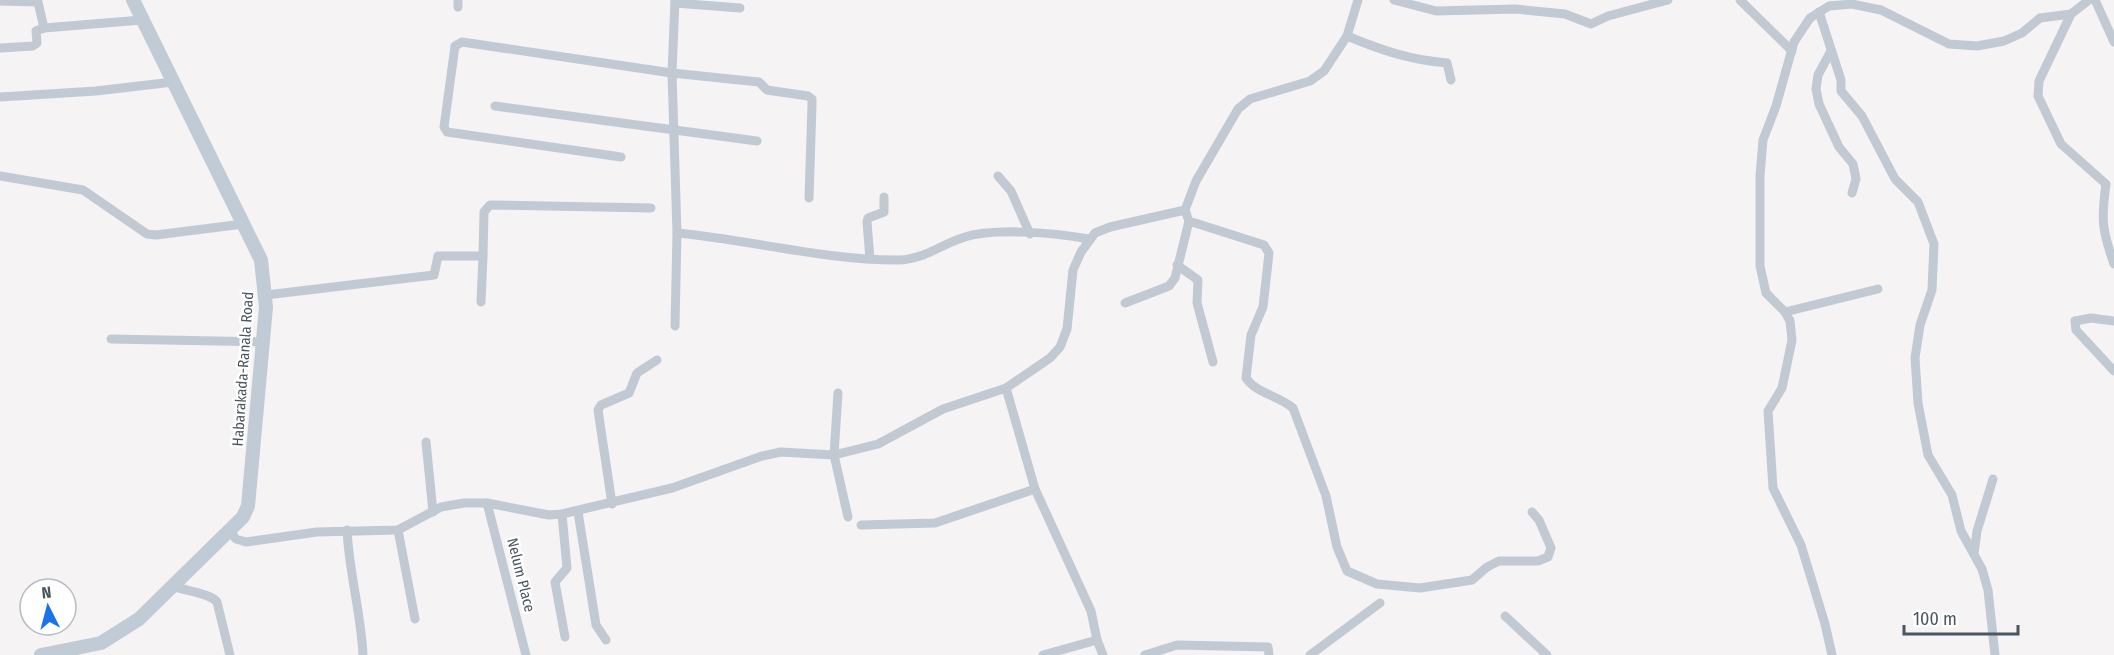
<svg xmlns="http://www.w3.org/2000/svg" width="2114" height="655" font-family="'Fira Sans Condensed',sans-serif">
<style>
.lines{fill:none;stroke-linecap:round;stroke-linejoin:round}
.minor{stroke:#c1cad2;stroke-width:9}
.secondary{stroke:#c1cbd6;stroke-width:14}
.labels{text-anchor:middle;stroke-width:5;stroke-linejoin:round;paint-order:stroke}
.street-label{font-size:15px;fill:#4a5661;stroke:#fff}
</style>
<rect width="100%" height="100%" fill="#f5f3f3"/>
<g class="lines">
<!-- minor -->
<g class="minor">
<polyline points="1394,0 1436,11 1515,9 1565,14 1591,24 1608,16 1668,0"/>
<polyline points="1740,0 1792,51"/>
<polyline points="2095,0 2114,42"/>
<polyline points="0,1 38,2 44,28"/>
<polyline points="675,3 740,8"/>
<polyline points="458,7 458,0"/>
<polyline points="1819,12 1841,80 1841,91 1862,116 1895,179 1918,202 1934,244 1932,290 1920,325 1915,358 1918,403 1928,455 1952,495 1961,531 1982,569 1988,590 1995,655"/>
<path d="M2071 14 2039 81 2038 96 2061 144 2106 184C2101 220 2102 230 2114 264"/>
<path d="M1347 36C1381 50 1410 60 1447 63L1451 80"/>
<polyline points="0,48 33,46 37,43 36,31 44,28 142,20"/>
<polyline points="1831,51 1818,75 1816,89 1819,104 1839,147 1853,164 1856,179 1852,193"/>
<polyline points="0,97 96,91 173,82"/>
<polyline points="495,106 757,141"/>
<polyline points="621,157 447,132 444,127 455,46 462,42 672,73 759,82 767,90 808,96 812,99 812,105 809,198"/>
<polyline points="0,176 83,190 147,234 156,235 243,224"/>
<polyline points="998,176 1011,191 1030,234"/>
<path d="M1185 210 1189 221 1264 245 1269 253 1263 307 1251 335 1246 378C1257 394 1278 395 1293 408L1326 496 1337 547 1347 571 1377 584 1420 588 1472 580 1487 567 1499 561H1538L1548 557 1551 548 1539 520 1532 512"/>
<path d="M677 233C751 240 824 260 898 260 923 260 940 245 962 238 994 227 1055 233 1089 239"/>
<polyline points="870,259 867,222 868,218 884,212 884,197"/>
<polyline points="1177,265 1198,280 1197,303 1213,362"/>
<polyline points="266,295 434,275 438,256 483,256 484,212 490,205 651,208"/>
<polyline points="481,302 483,256"/>
<polyline points="1125,303 1169,286 1175,278 1189,221"/>
<polyline points="1785,312 1878,289"/>
<polyline points="2114,321 2091,318 2075,321 2076,330 2114,371"/>
<polyline points="675,326 677,233 672,73 675,0"/>
<polyline points="111,339 263,342"/>
<polyline points="1006,388 1035,489 1091,611 1097,640 1103,655"/>
<polyline points="838,393 834,455 848,517"/>
<polyline points="426,442 433,512"/>
<polyline points="487,503 526,655"/>
<polyline points="612,504 598,410 601,405 629,393 637,373 657,360"/>
<polyline points="578,512 596,625 606,640"/>
<polyline points="562,514 567,568 555,582 565,637"/>
<polyline points="861,525 935,523 1035,489"/>
<polyline points="229,530 236,539 246,542 317,532 398,530 441,507 464,503 487,503 549,515 562,514 672,488 762,456 781,452 834,455 878,444 943,409 1006,388 1050,358 1060,347 1067,329 1073,270 1081,252 1095,233 1110,227 1185,210 1196,181 1238,109 1250,99 1310,81 1324,71 1347,36 1358,0"/>
<path d="M347 530C349 572 361 613 363 655"/>
<polyline points="398,530 415,619"/>
<polyline points="1974,554 1977,531 1993,479"/>
<path d="M173 586C185 591 210 593 217 602L230 655"/>
<polyline points="1505,616 1547,655"/>
<polyline points="1043,655 1097,640"/>
<polyline points="1145,655 1177,645 1268,647 1269,655"/>
<polyline points="1310,655 1380,603"/>
<polyline points="1832,655 1825,624 1801,545 1773,488 1768,411 1782,388 1792,340 1790,321 1785,312 1766,293 1760,266 1760,176 1763,140 1776,106 1794,42 1810,18 1829,6 1852,4 1881,10 1949,44 1977,46 2004,41 2022,33 2040,18 2071,14 2089,0"/>
</g>
<!-- secondary -->
<polyline class="secondary" points="41,655 101,643 139,619 243,517 248,506 266,307 261,260 133,0"/>
</g>
<g class="labels">
<!-- street labels -->
<g class="street-label">
<text transform="translate(243 369) rotate(-86)" y="5">Habarakada-Ranala Road</text>
<text transform="translate(521 575) rotate(76)" y="5">Nelum Place</text>
</g>
</g>
<!-- north arrow -->
<g transform="translate(48 607) rotate(354)"><circle r="28" fill="#ffffff" stroke="#b7bbc0" stroke-width="1.5"/>
<path d="M0-4.5L10 22L0 15L-10 22Z" fill="#1a73e8"/>
<text y="-9" font-size="16" font-weight="bold" text-anchor="middle" fill="#4a5661">N</text>
</g>
<!-- scale -->
<path d="M1904 625v9h114v-9" fill="none" stroke="#4a5661" stroke-width="3"/>
<text x="1913" y="625" font-size="18" fill="#4a5661" stroke="#ffffff" stroke-width="4.5" paint-order="stroke">100 m</text>
</svg>
